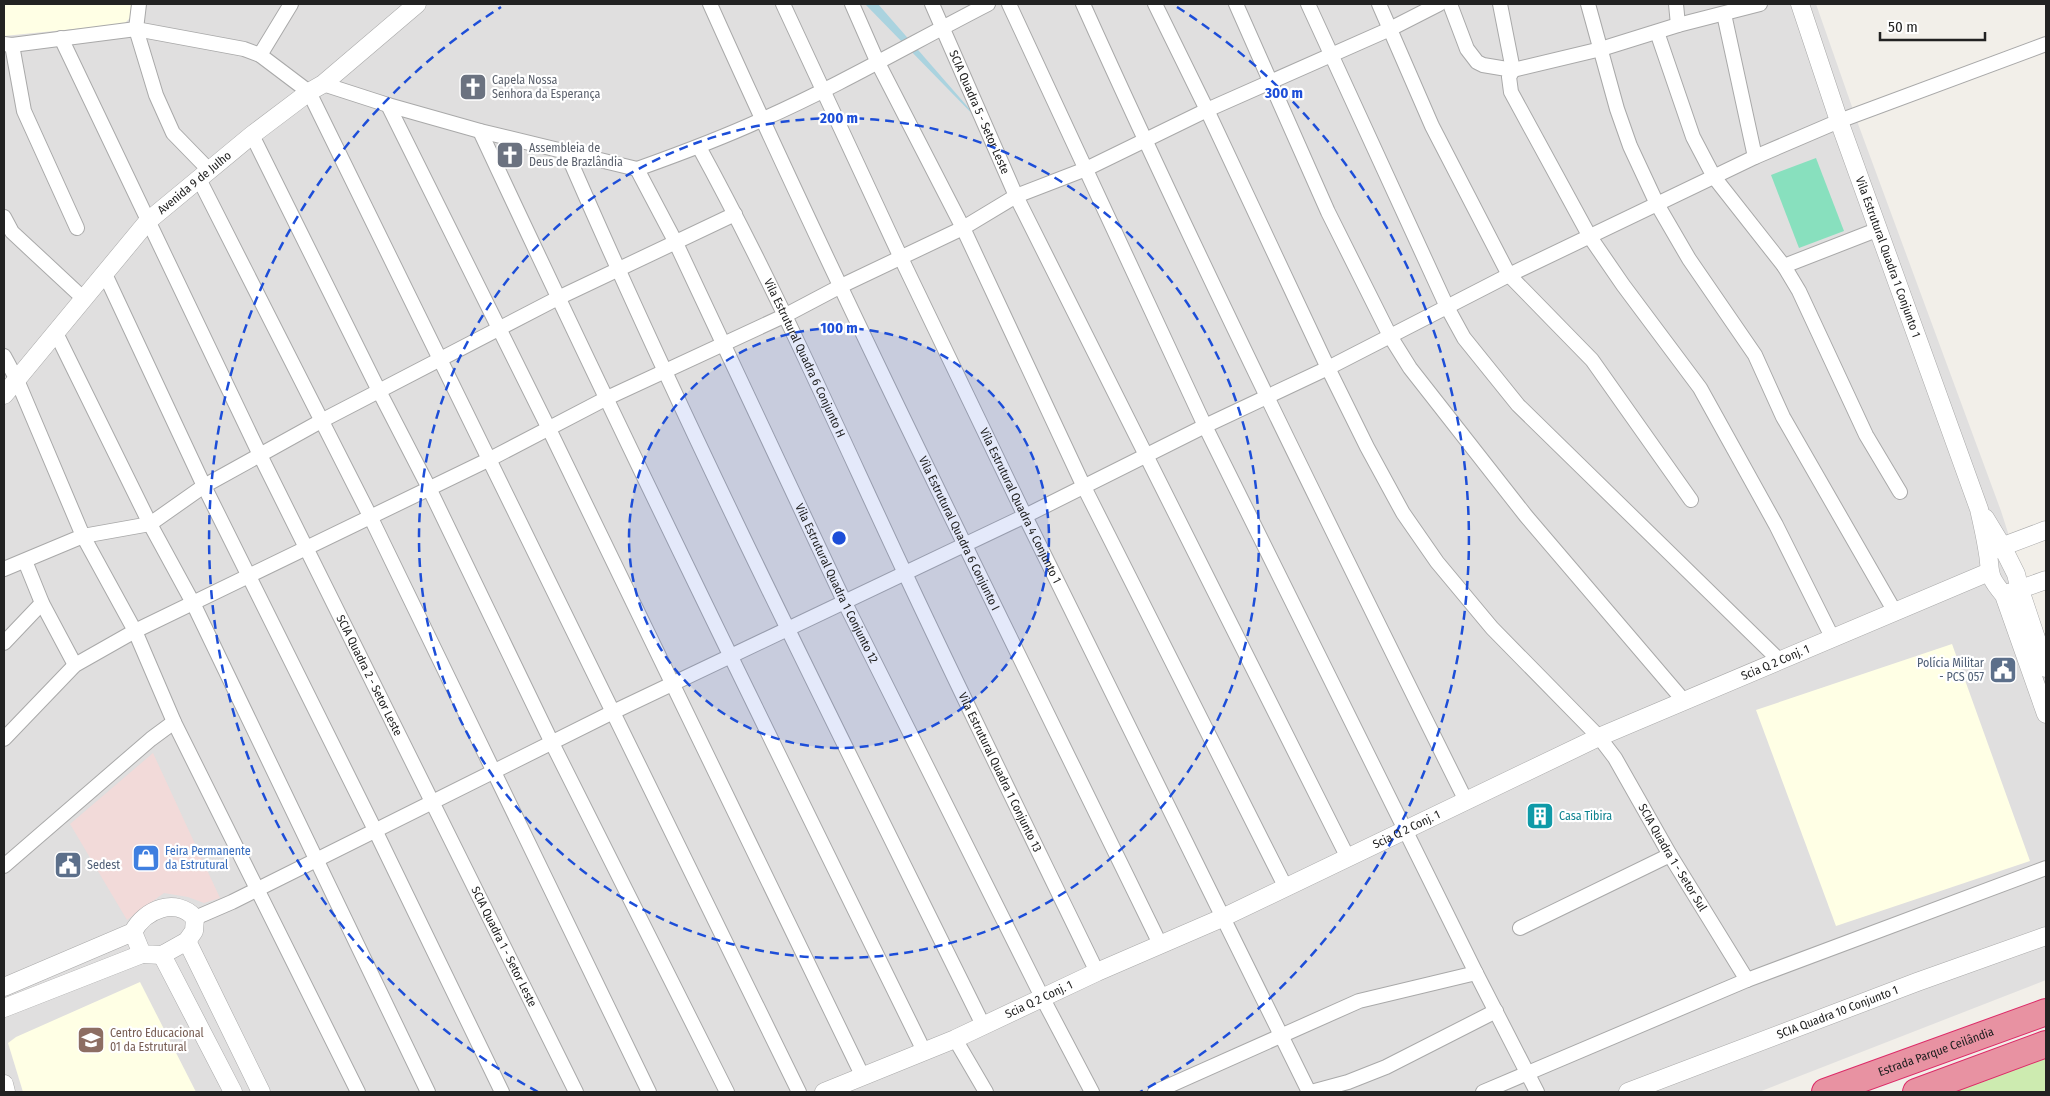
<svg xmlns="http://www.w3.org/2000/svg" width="2050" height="1096" font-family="'Fira Sans Condensed',sans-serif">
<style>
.residential{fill:#e0dfdf}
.commercial{fill:#f2dad9}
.education{fill:#ffffe5}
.grass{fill:#cdebb0}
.pitch{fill:#88e0be}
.water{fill:#aad3df}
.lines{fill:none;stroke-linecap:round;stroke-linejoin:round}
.minor-casing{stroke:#a9a9a9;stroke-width:16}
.tertiary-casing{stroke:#a9a9a9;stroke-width:19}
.motorway-casing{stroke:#dc2a67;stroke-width:28}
.minor{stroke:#fff;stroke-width:14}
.tertiary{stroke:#fff;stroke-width:18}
.motorway{stroke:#e892a2;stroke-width:26}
.ring{fill:none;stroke:#1d4ed8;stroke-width:2.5;stroke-dasharray:9 6}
.labels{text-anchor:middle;stroke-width:4.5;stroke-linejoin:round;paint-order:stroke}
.worship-label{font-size:12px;fill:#5b616d;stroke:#fff;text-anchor:start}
.street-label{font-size:12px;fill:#222;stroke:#fff}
.service-label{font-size:12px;fill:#4e5e75;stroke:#fff;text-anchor:end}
.culture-label{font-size:12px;fill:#0d838f;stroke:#fff;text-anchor:start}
.shop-label{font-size:12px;fill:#366cbe;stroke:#fff;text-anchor:start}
.education-label{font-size:12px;fill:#785e54;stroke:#fff;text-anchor:start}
.centre{fill:#1d4ed8;stroke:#fff;stroke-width:2.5}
.ring-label{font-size:15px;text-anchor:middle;font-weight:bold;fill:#1d4ed8;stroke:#fff;stroke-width:4.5;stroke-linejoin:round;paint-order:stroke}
</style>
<rect width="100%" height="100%" fill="#f2efe9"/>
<!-- residential -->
<polygon class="residential" points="4,4 1816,4 1857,121 2001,511 2046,651 2046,980 1759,1092 4,1092"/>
<!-- commercial -->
<polygon class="commercial" points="153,753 220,898 204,903 188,897 164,893 127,920 70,824"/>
<!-- education -->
<g class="education">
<polygon points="4,4 133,4 132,16 124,24 4,36"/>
<polygon points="1952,644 2030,861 1836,926 1756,710"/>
<polygon points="140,982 196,1092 23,1092 8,1043 16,1037"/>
</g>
<!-- grass -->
<polygon class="grass" points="2046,1031 2046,1092 1901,1092"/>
<!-- pitch -->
<polygon class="pitch" points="1816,158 1844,231 1799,248 1771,175"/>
<!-- water -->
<polygon class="water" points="865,4 878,4 987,129"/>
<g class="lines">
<!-- minor casing -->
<g class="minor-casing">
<g id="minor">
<polyline points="139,4 136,29 156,95 173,133 209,170"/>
<path id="s1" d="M710 4C852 321 1008 632 1160 944"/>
<path id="s2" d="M783 4 901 258 1025 516 1309 1092"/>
<polyline points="852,4 877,61 963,228 1084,487 1286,888"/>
<path id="s3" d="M932 4 1016 196 1348 858"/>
<polyline points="1009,4 1205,426 1476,973 1537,1092"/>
<path d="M1083 4C1204 273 1335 537 1466 801"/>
<path id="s4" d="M1155 4 1207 110 1328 368 1367 447 1403 513 1437 562 1492 628 1599 737 1615 758 1670 855 1747 980"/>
<polyline points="1236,4 1328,212 1390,336 1410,368 1526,516 1684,701"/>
<polyline points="1308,4 1447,307 1464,338 1518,405 1779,660"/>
<polyline points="1379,4 1432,126 1509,275 1592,360 1691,500"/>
<polyline points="1450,4 1467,49 1477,62 1483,65 1513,70 1601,49 1678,25 1760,4"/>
<polyline points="1500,4 1513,70"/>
<polyline points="1588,4 1617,109 1630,146 1657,204 1689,259 1755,355 1783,417 1895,612"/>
<polyline points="1676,4 1678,25"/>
<polyline points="1724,14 1755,157"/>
<polyline points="1657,32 1693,137 1714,177 1784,266 1799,291 1866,435 1900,492"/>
<path id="s5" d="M61 38 260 455 576 1092"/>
<path d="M4 44 12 45 136 29 244 49 260 55 309 92C474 425 635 759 799 1092"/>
<polyline points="12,45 24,111 77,228"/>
<polyline points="260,55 291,4"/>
<polyline points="1513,70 1509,77 1511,92 1590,237 1623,285 1700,388 1776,525 1832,637"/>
<polyline points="323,84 388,105 480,131 637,169"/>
<polyline points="388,105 549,429 863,1077"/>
<path d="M480 131C624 440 774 746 924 1051"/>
<polyline points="252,135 379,391 429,488 552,743 727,1092"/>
<path id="s6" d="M699 147C774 284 837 428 903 569 966 704 1032 838 1097 972"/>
<path d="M566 151C694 447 840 735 983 1025"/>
<path id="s7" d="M637 169 675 241 844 601 1042 997 1092 1092"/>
<path d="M637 169C679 154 720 139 761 120 838 86 912 43 988 4"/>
<polyline points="199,179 370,516 649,1092"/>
<polyline points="4,217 12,232 84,299"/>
<polyline points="1784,266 1879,229"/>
<polyline points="104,272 204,486 375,830 502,1092"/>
<polyline points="56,333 150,524 193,603 428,1092"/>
<polyline points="4,356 17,380 83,536 135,631 174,722 358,1092"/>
<polyline points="25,561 42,603 75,665"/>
<polyline points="4,569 83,536 150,524 204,486 323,420 558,298 735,214"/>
<polyline points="4,643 42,603"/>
<polyline points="4,739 75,665 135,631 490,459 607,398 786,315 841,286 963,228 1016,196 1086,169 1207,110 1390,29 1439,4"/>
<polyline points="4,866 151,739 174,722"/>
<polyline points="195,918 232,902 611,713 1025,516 1205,426 1328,368 1509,275 1755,157 1839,121 2046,44"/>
<polyline points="1520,928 1670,855"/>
<polyline points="955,1039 986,1092"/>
<polyline points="1155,1092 1359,1001 1476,973"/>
<polyline points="1311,1092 1348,1082 1386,1067 1496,1011"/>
<polyline points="1483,1092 1747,980 2046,868"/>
</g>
</g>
<!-- tertiary casing -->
<g class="tertiary-casing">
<g id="tertiary">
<path id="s8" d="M1800 4 1839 121 1979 509C1982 522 1985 535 1987 548 1992 573 1985 573 2004 595L2046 714"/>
<path id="s9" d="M4 395 148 221 252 135 309 92 323 84 417 4"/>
<polyline points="1985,518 2002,546 2016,574 2020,590 2046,668"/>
<polyline points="1993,550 2046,530"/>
<polyline points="2009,593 2046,580"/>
<polyline points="187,941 261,1092"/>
<polyline points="162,955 233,1092"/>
<path d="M4 987 133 932C145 909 176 897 195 918L194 931 187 941 162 955 142 954 133 932"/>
<polyline points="4,1008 142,954"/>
<polyline points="4,1084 6,1092"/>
<path id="s10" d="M824 1092 955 1039 1097 972 1222 918 1599 737 1989 572"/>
<path id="s11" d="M1628 1092 1917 982 2046 936"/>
</g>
</g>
<!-- motorway casing -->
<g class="motorway-casing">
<g id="motorway">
<path id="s12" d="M1825 1092 2046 1012"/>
<polyline points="1916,1092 2046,1044"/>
</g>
</g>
<!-- minor -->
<use href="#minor" class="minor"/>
<!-- tertiary -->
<use href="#tertiary" class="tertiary"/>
<!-- motorway -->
<use href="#motorway" class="motorway"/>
</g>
<!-- distance rings -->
<circle cx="839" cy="538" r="210" fill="#1d4ed8" fill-opacity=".12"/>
<g class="ring">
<circle cx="839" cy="538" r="210"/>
<circle cx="839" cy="538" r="420"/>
<path d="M538 1092A630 630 0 0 1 501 7M1177 7A630 630 0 0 1 1140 1092"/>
</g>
<!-- icons -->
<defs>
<g id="church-square" transform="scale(1.4375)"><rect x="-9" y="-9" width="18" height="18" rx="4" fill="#6b7280" stroke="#fff"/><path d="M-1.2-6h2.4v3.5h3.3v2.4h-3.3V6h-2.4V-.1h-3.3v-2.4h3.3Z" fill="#fff"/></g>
<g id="civic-square" transform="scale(1.4375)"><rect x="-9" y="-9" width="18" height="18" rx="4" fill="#5c6f8a" stroke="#fff"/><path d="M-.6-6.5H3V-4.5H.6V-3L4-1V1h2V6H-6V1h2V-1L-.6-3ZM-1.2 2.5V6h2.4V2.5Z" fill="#fff"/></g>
<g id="building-square" transform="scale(1.4375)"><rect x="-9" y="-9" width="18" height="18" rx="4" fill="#0f9aa8" stroke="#fff"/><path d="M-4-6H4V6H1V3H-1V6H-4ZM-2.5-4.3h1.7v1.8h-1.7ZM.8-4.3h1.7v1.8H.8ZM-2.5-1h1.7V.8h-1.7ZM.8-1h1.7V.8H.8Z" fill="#fff"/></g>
<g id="shop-square" transform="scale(1.4375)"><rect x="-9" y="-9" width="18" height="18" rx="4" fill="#3f7fe0" stroke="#fff"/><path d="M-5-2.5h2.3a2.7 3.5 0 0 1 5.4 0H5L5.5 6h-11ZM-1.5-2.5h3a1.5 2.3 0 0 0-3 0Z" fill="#fff"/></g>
<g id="school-square" transform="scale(1.4375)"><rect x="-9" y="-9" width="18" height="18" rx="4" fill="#8d6e63" stroke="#fff"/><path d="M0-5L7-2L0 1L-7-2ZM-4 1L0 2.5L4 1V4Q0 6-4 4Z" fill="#fff"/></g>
</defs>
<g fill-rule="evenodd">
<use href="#church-square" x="473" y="87"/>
<use href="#church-square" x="510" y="155"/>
<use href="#civic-square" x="2003" y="670"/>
<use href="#building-square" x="1540" y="816"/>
<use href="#shop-square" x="146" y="858"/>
<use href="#civic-square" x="68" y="865"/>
<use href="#school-square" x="91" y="1040"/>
</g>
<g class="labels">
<!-- worship labels -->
<g class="worship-label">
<text x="492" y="84">Capela Nossa<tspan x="492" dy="14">Senhora da Esperança</tspan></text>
<text x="529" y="152">Assembleia de<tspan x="529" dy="14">Deus de Brazlândia</tspan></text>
</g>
<!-- street labels -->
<g class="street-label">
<text dy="4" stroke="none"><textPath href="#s3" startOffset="118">SCIA Quadra 5 - Setor Leste</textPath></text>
<text dy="4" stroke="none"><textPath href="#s9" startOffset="286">Avenida 9 de Julho</textPath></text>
<text dy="4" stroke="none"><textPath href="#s8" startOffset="268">Vila Estrutural Quadra 1 Conjunto 1</textPath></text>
<text dy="4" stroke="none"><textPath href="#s6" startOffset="236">Vila Estrutural Quadra 6 Conjunto H</textPath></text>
<text dy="4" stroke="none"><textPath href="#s2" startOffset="555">Vila Estrutural Quadra 4 Conjunto 1</textPath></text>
<text dy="4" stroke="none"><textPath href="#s1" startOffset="585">Vila Estrutural Quadra 6 Conjunto I</textPath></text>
<text dy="4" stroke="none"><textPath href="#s7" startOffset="460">Vila Estrutural Quadra 1 Conjunto 12</textPath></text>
<text dy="4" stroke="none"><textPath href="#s10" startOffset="1044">Scia Q 2 Conj. 1</textPath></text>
<text dy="4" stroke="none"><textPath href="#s5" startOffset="708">SCIA Quadra 2 - Setor Leste</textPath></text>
<text dy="4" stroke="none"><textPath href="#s6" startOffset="694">Vila Estrutural Quadra 1 Conjunto 13</textPath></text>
<text dy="4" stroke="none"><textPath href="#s10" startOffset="639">Scia Q 2 Conj. 1</textPath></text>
<text dy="4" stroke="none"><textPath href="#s4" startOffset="1006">SCIA Quadra 1 - Setor Sul</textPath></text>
<text dy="4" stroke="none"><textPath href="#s5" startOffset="1011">SCIA Quadra 1 - Setor Leste</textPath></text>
<text dy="4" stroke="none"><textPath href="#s10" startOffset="234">Scia Q 2 Conj. 1</textPath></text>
<text dy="4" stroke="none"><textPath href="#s11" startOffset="224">SCIA Quadra 10 Conjunto 1</textPath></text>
<text dy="4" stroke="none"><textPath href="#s12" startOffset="118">Estrada Parque Ceilândia</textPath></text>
</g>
<!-- service labels -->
<g class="service-label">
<text x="1984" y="667">Polícia Militar<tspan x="1984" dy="14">- PCS 057</tspan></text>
<text x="87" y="869" text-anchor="start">Sedest</text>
</g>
<!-- culture labels -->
<g class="culture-label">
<text x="1559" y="820">Casa Tibira</text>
</g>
<!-- shop labels -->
<g class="shop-label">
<text x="165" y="855">Feira Permanente<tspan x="165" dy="14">da Estrutural</tspan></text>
</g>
<!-- education labels -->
<g class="education-label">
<text x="110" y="1037">Centro Educacional<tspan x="110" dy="14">01 da Estrutural</tspan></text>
</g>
</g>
<circle cx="839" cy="538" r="8" class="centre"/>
<g class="ring-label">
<text x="1284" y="98">300 m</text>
<text x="839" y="123">200 m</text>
<text x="839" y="333">100 m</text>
</g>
<!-- border -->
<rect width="2050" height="1096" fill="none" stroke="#222222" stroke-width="10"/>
<!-- scale -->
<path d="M1880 32v8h105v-8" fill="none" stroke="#222222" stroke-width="2.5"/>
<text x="1888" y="32" font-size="15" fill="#222222" stroke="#ffffff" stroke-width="4" paint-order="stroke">50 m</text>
</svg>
